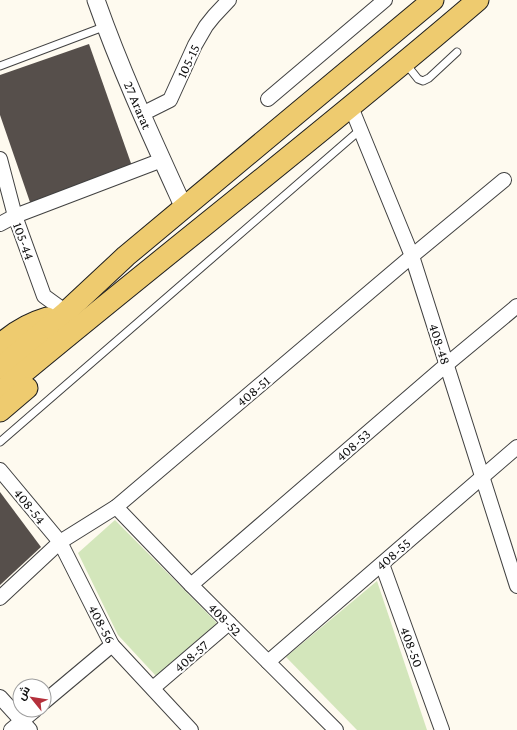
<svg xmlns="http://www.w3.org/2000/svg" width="517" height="730" font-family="'Crimson Pro',Cairo,serif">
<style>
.green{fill:#d3e6bb}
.building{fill:#564f4b}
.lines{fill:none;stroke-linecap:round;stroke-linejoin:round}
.service-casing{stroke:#414141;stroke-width:9}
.minor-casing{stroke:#414141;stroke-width:16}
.tertiary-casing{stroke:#414141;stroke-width:19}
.primary-casing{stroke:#1f1f1f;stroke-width:23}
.service{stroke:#fff;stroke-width:7}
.minor{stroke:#fff;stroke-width:14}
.tertiary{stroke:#fff;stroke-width:17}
.primary{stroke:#eecb6f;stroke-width:21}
.labels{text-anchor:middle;stroke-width:4;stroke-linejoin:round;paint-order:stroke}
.street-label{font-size:14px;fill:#0e0e0e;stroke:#fff}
</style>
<rect width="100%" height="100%" fill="#fefaef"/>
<!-- green -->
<g class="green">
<polygon points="115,520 217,623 156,676 118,635 78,553"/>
<polygon points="377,581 427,730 357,730 286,657"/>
</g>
<!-- building -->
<g class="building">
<polygon points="89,44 133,169 31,205 0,115 0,75"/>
<polygon points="0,492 41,547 0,585"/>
</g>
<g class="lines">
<!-- service casing -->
<g class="service-casing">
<g id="service">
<polyline points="406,64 418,79 423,81 429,78 457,52"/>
<polyline points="0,66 106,26"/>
<polyline points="0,442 360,130"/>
</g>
</g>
<!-- minor casing -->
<g class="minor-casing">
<g id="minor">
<polyline points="268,99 385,0"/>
<polyline points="351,107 412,256 517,586"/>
<polyline points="142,114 170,100 195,45 206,26 214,16 229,0"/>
<polyline points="0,159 15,216 44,296 66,312"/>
<polyline points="0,224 15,216 162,160"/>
<polyline points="0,470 60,542 112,645 191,730"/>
<polyline points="116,507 191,585 336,730"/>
<polyline points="382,564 442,730"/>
<polyline points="191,585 446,365 517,306"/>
<polyline points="0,598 60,542 116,507 412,256 504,180"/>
<polyline points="268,662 517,447"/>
<polyline points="153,688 229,623"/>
<polyline points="0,697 30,730"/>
<polyline points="44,702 112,645"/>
<polyline points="11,730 35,710"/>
</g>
</g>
<!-- tertiary casing -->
<g class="tertiary-casing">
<path id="tertiary" d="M96 0C121 71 153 140 184 208"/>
</g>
<!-- primary casing -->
<g class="primary-casing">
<g id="primary">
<path d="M0 345C13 333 30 323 47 318"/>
<polyline points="0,368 66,312 126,256 433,0"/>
<path d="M0 392C158 260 322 134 478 0"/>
<polyline points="0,411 27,388"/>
</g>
</g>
<!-- service -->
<use href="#service" class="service"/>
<!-- minor -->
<use href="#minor" class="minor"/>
<!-- tertiary -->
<use href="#tertiary" class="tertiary"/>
<!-- primary -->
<use href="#primary" class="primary"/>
</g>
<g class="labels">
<!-- street labels -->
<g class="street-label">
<text transform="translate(188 61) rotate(-65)" y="5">105-15</text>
<text transform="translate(138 105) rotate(67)" y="5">27 Ararat</text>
<text transform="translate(24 241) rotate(70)" y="5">105-44</text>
<text transform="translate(440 344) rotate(72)" y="5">408-48</text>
<text transform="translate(253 391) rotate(-40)" y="5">408-51</text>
<text transform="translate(353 445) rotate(-41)" y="5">408-53</text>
<text transform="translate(30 506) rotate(51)" y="5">408-54</text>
<text transform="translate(393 554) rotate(-41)" y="5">408-55</text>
<text transform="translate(225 619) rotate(45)" y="5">408-52</text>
<text transform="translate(102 624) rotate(62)" y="5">408-56</text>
<text transform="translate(412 647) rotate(70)" y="5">408-50</text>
<text transform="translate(191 656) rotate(-41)" y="5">408-57</text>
</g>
</g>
<!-- north arrow -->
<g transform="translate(32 698) rotate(300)"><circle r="19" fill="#ffffff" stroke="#9f9f9f"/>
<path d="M0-3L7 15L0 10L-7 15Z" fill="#b4303b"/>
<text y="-6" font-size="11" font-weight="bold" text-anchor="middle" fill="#0e0e0e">ش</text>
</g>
</svg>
